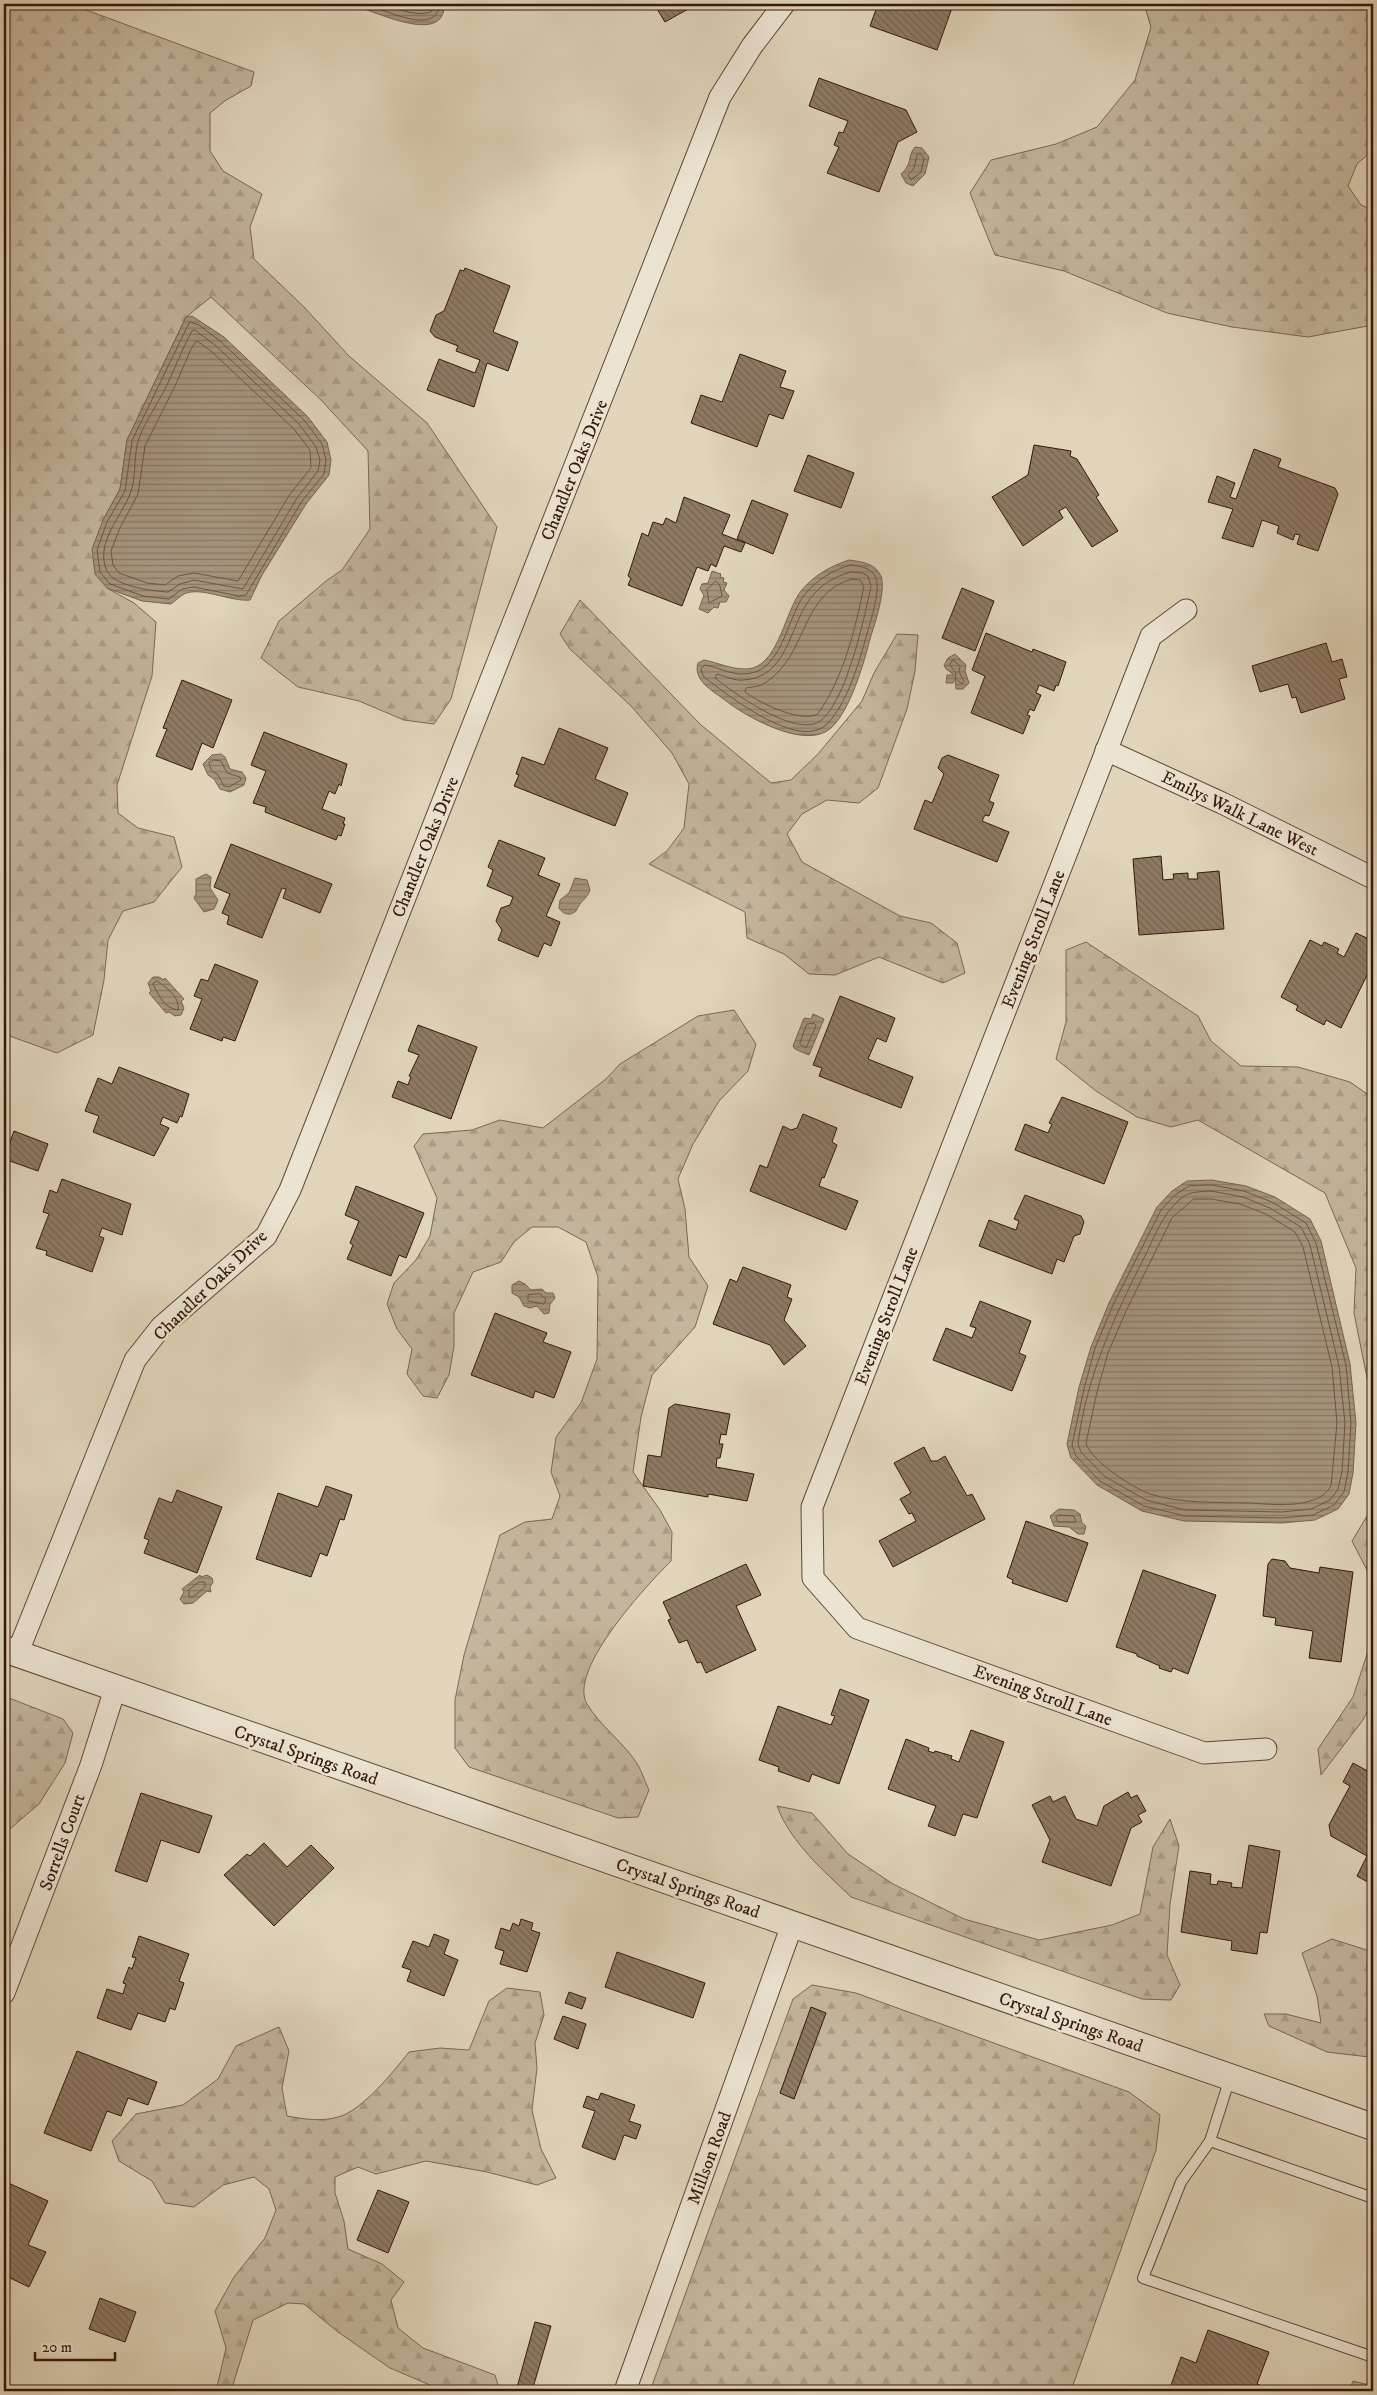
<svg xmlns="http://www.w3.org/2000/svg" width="1377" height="2395" font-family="'IM FELL DW Pica',serif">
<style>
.forest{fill:url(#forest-firs);stroke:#7c6652}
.water{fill:url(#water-rules);stroke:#78634f}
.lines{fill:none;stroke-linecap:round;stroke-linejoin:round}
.shore{stroke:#6d5643;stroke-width:1}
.building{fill:url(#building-back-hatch);stroke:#341708}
.service-casing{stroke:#5f4735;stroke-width:12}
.minor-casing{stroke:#5f4735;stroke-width:23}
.tertiary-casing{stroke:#5f4735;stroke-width:28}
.service{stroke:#ece4d3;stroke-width:10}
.minor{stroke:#ece4d3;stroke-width:21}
.tertiary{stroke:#ece4d3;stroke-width:26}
.labels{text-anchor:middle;stroke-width:5;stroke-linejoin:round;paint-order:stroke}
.street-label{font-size:18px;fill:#341708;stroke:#ece4d3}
</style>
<defs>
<pattern id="forest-firs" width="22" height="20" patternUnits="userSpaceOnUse" patternTransform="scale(1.25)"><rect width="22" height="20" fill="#c4b69d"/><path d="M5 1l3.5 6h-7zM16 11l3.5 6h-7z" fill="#a99c86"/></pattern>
<pattern id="water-rules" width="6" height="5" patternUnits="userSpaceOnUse" patternTransform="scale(1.25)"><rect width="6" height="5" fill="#a6957e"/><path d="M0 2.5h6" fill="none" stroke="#887965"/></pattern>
<pattern id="building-back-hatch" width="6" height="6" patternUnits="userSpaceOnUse" patternTransform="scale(1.25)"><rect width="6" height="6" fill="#8e7a65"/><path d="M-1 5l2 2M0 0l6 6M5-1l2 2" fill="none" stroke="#756351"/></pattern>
</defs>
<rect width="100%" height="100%" fill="#e1d6bb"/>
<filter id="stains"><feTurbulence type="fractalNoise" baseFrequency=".004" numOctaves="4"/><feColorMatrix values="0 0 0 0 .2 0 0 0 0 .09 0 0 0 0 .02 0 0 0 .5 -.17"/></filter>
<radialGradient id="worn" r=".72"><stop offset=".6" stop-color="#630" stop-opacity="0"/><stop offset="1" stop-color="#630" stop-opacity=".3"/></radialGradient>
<!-- forest -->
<g class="forest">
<polygon points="4,4 70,4 254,72 251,86 226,100 210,113 210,151 223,171 262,194 250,227 254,259 304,307 349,356 427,423 497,527 451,699 434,724 404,720 359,701 298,687 261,658 279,621 326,581 342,570 370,529 368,451 321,400 211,297 186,317 127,440 120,489 103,520 107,588 134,603 156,622 152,676 117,785 118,813 138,828 174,837 182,867 154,902 123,911 108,940 104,980 93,1035 57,1053 4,1034"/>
<polygon points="1144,4 1373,4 1373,150 1357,164 1348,186 1361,205 1373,210 1373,325 1308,337 1232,327 1167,313 1064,271 995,255 970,193 991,160 1056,144 1097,127 1135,80 1151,27"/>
<polygon points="580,600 700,724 771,783 791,780 818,754 862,701 874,673 897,634 918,635 915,671 907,709 878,788 859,803 827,800 802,814 787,834 802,862 900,916 931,923 957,943 965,973 943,983 879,957 835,975 809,974 784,954 747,938 745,912 649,864 667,851 684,828 689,784 672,753 631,706 570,649 560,634"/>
<polygon points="1086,942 1198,1016 1211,1041 1241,1066 1298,1067 1350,1082 1373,1098 1373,1408 1354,1313 1356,1268 1325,1193 1198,1120 1171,1127 1137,1117 1096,1091 1056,1059 1066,1022 1066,950"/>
<path d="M734 1010 756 1044 748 1071 719 1101 693 1144 678 1179 685 1209 689 1257 708 1286 695 1327 652 1375 641 1417 633 1472 660 1510 672 1532 671 1561C648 1584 567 1670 587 1704 599 1724 620 1740 634 1759 641 1768 644 1780 649 1790L638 1817 618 1818 469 1767 455 1748V1700L464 1655 500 1535 525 1522 552 1519 560 1496 551 1472 556 1437 581 1403 597 1359 598 1277 586 1242 558 1227H532L514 1242 501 1262 473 1272 454 1313V1346L449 1375 437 1398 423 1396 407 1374 412 1349 397 1329 387 1304 394 1283 416 1260 430 1236 437 1198 414 1146 423 1134 472 1130 500 1120 543 1128 606 1079 620 1064 698 1016Z"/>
<polygon points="1373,1506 1373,1598 1373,1582 1352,1541"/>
<polygon points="1373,1636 1373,1701 1363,1720 1321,1775 1318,1749 1353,1697"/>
<polygon points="4,1696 63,1719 73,1733 65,1763 39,1804 4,1834"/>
<path d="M777 1806 812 1813 848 1854 893 1884 964 1919 1039 1940 1112 1925 1140 1914 1153 1847 1170 1819 1179 1846 1170 1904 1167 1955 1180 1985 1171 2000 1142 1999 851 1897C823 1870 791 1843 777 1806Z"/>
<polygon points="1332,1939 1373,1952 1373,2054 1369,2057 1327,2052 1269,2026 1264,2014 1286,2014 1321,2023 1317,1996 1302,1953"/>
<polygon points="812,1985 856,1993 1129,2092 1160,2115 1156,2150 1071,2391 650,2391 793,1999"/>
<path d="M507 1988 540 1992 544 2015 535 2043 537 2068 532 2110 541 2149 556 2178 537 2185 487 2172 426 2161 376 2174 358 2167 335 2177V2193L344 2221 348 2249 382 2264 404 2282 391 2300 398 2328 423 2348 495 2375 500 2391H444L390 2368 338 2332 304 2304 288 2303 253 2320 231 2391H216L226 2348 215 2311 234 2277 265 2238 276 2210 269 2189 254 2177 223 2185 194 2207 165 2203 152 2181 119 2161 112 2141 136 2114 183 2105 218 2079 236 2046 279 2027 289 2051 282 2088 287 2116C304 2119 321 2122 338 2117 362 2111 394 2071 409 2052L440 2048 469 2050 489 2001Z"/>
<polygon points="1353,2381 1373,2386 1373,2391 1349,2391"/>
</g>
<!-- water -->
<g class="water">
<path d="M350 4H444C446 48 370 9 350 4Z"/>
<path d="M915 147 922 148 929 157 925 174 913 186 906 183 901 174C913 164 907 156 915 147Z"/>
<path d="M192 316 224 337 308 417 327 442 331 460 329 475 306 504 262 575 250 600C230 602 201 586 184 594 179 597 175 601 171 604L142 601 107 588 95 574 92 549 103 520 120 489 127 440 186 317Z"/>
<path d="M849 560C862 562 875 563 881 576 886 591 875 623 870 639 864 663 850 711 831 728 807 750 751 719 730 704 717 693 692 682 698 663L704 660C719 663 738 672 753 668 779 660 786 610 801 591 814 575 831 566 849 560Z"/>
<polygon points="712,571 721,574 720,577 724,578 723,582 727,583 724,590 729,596 726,602 720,602 718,608 714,607 708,613 699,609 704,595 700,589 702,584 708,583"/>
<polygon points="955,654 966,665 965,671 969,683 963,689 956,689 955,679 953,683 946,683 947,675 954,675 946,669 944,665 948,658"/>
<polygon points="221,754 225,757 230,769 242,772 246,778 244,785 230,792 220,789 214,779 208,775 203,764 212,755"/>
<polygon points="206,874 211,877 210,888 218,900 214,909 204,912 194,898 196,894 196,879"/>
<path d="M575 878 587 880 590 890C587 899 580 901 576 911 570 916 564 915 559 908L560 900 569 893Z"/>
<polygon points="153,977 159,977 164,980 165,978 184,999 181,1001 184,1008 181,1015 175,1016 169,1012 166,1013 149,993 151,991 148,983"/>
<polygon points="813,1014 824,1019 809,1055 795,1049 793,1046 804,1018 811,1019"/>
<polygon points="1212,1180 1246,1186 1275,1197 1310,1219 1321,1241 1350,1364 1356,1423 1353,1473 1349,1494 1338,1509 1315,1520 1282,1523 1184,1521 1142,1511 1097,1485 1071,1458 1067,1444 1079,1387 1091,1347 1109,1303 1157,1207 1172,1191 1187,1181"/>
<polygon points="519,1281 525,1284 531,1290 542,1289 546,1293 553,1293 555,1298 550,1304 549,1313 544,1314 537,1306 530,1308 524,1306 519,1297 512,1293 512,1285"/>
<polygon points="1059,1509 1074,1510 1080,1514 1082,1523 1086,1526 1084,1534 1078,1534 1069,1527 1054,1526 1050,1516"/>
<polygon points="200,1575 201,1577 207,1575 212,1578 213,1582 210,1587 211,1592 207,1591 193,1603 184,1604 180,1599 184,1592 182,1589"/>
</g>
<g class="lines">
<!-- shore -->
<g class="shore">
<path d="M367 4C383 10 439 37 439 4"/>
<path d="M384 4C398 9 416 17 431 12L433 4"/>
<polygon points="920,154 924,158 921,172 911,180 908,175 914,168 917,155"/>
<polygon points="190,322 199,325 220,341 304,420 322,444 326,460 324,474 302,501 246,595 239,596 194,587 182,589 169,599 143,596 110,584 100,572 97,550 107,522 125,491 132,441"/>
<path d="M195 330 216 346 299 424 316 447 320 460 318 471 297 498 243 589 194 580 180 584 168 592C151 591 112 586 106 569 96 542 121 517 130 494 136 480 134 460 137 445 141 427 158 404 166 387 175 368 182 349 192 331Z"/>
<polygon points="197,341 211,351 294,429 310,450 311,468 290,494 238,581 194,573 178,576 165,585 147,583 119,573 113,565 111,551 120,528 138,494 145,446 176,384 191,349"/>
<path d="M850 565C860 566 871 567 876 578 881 591 869 626 865 641 858 666 846 705 827 724 799 752 726 694 703 676L701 669 705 665C717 667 730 674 742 674 783 675 786 618 805 594 817 580 833 570 850 565Z"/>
<path d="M851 572 862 573 868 576 871 586C865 615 844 715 814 724 787 731 735 694 715 678L717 674C725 676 735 681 743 680 788 678 789 626 810 599 820 585 835 576 851 572Z"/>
<path d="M852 579 860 580 864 586C855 630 844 676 818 714 800 723 760 703 745 692L746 688C751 687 756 687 761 685 766 683 770 679 774 676 807 647 804 592 852 579Z"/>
<polygon points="716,581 720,586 722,596 709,603 707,590"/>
<polygon points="953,660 960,666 959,672 964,681 962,684 955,678 956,673 950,665"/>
<polygon points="214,760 221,761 227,773 240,777 241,780 229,787 224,786 218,775 211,770 209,763"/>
<path d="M157 981C167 988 180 997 178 1010 164 1008 159 996 153 984Z"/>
<polygon points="807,1024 814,1023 816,1026 806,1048 800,1044"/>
<polygon points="1212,1185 1244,1191 1272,1202 1306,1223 1316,1243 1346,1365 1351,1423 1348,1472 1344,1492 1334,1505 1313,1515 1282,1518 1185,1516 1144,1506 1100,1481 1076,1456 1072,1445 1084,1389 1095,1348 1113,1305 1161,1210 1175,1195 1189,1186"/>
<path d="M1211 1191 1243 1197 1270 1208 1301 1227 1310 1245 1339 1366 1345 1423 1342 1472 1338 1489 1330 1500 1311 1509 1282 1512 1185 1510 1146 1500 1104 1476 1081 1452 1078 1444C1086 1378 1114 1317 1144 1258 1154 1238 1162 1215 1179 1200 1189 1191 1198 1192 1211 1191Z"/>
<path d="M1194 1199H1211L1240 1204 1266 1214 1295 1232 1303 1247 1332 1367 1337 1423 1331 1486C1326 1494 1319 1499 1310 1501 1291 1507 1268 1504 1249 1503 1216 1502 1182 1504 1150 1494 1132 1487 1091 1461 1086 1443L1097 1392 1108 1353 1126 1311 1172 1218Z"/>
<polygon points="540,1294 546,1299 544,1304 528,1301 528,1295"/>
<polygon points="1059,1515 1074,1516 1076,1522 1058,1522 1056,1518"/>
<polygon points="199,1582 205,1582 205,1587 193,1597 189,1597 189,1590"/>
</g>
</g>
<!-- building -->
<g class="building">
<polygon points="654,4 697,4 665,22"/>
<polygon points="878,4 957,4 956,6 953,5 937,50 870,26"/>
<polygon points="819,78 906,110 917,132 898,142 879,192 827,173 839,147 834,145 839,132 843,133 848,121 809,106"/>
<polygon points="465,268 510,286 493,332 518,342 508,371 487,363 474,407 427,390 439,359 475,373 480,360 456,351 458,346 435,337 430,331 436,315 444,311 460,270 464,271"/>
<polygon points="740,354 786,371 780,387 794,391 783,419 769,414 757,447 691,423 701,395 722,402"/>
<polygon points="1034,445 1071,451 1070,456 1077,459 1099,495 1096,497 1118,531 1092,547 1066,507 1059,511 1063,518 1023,546 992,497 1028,475"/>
<polygon points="1254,449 1281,459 1278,467 1335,488 1338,494 1318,551 1297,544 1300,535 1295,534 1293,540 1277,533 1279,526 1262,520 1253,547 1222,538 1233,509 1208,502 1217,476 1235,483 1230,497 1236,499"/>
<polygon points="808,455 854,473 841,508 794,491"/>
<polygon points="684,497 730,515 722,534 745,543 741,552 724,546 716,567 711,564 708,571 697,567 682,606 628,585 631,578 628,576 642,533 648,536 653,522 663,525 666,518 676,523"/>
<polygon points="752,500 788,514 773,554 737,539"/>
<polygon points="962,588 994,601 975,651 942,638"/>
<polygon points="986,633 1032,652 1033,649 1066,662 1058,686 1056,685 1054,691 1039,685 1036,693 1041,695 1034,711 1030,709 1027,715 1030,716 1023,734 971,713 985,676 972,670"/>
<polygon points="1326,643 1332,662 1342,659 1347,677 1339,679 1345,699 1301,713 1296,697 1292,698 1288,684 1260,692 1252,666"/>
<polygon points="182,680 232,700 213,748 202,743 192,770 156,756 167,729 163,728"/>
<polygon points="559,728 608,748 595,779 628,793 615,826 514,786 519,775 516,774 522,757 544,765"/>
<polygon points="264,732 347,764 341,786 339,784 335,794 329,791 322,809 345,818 343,824 345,824 341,836 338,835 336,840 265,812 266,807 253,803 266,771 251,765"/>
<polygon points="948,755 999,775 989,801 994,803 989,816 985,815 982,821 1009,832 997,862 914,829 925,800 932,803 944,774 938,768 942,758"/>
<polygon points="499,840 545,858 538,875 560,884 546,916 560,922 551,946 544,943 538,957 498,940 502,930 496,921 501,908 510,905 513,897 487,886 493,870 488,867"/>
<polygon points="231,844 332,884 320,913 283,898 286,889 282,888 262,938 227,924 229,916 222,913 230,894 214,887"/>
<polygon points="1161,856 1163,880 1174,879 1173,874 1188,873 1188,879 1198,879 1197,873 1219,871 1224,929 1139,935 1133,859"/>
<polygon points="1356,933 1373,941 1373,963 1341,1028 1326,1020 1324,1025 1296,1010 1298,1006 1281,997 1310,940 1322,946 1324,942 1339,949 1337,953 1344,957"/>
<polygon points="215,964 258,981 235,1041 223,1037 222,1041 190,1029 202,999 194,996 201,979 208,981"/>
<polygon points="840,996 895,1018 886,1042 877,1038 868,1059 913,1077 901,1108 819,1076 822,1068 813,1065"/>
<polygon points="418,1025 477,1047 451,1119 392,1097 398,1081 408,1085 411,1077 409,1076 419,1055 408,1051"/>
<polygon points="119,1067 189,1094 182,1117 180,1116 177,1123 163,1117 160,1124 169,1128 154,1156 93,1132 99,1116 85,1111 98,1078 112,1084"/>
<polygon points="1062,1097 1128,1122 1104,1184 1015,1150 1025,1124 1048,1133 1052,1124 1049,1123"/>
<polygon points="803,1114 837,1128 832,1142 837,1145 824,1178 822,1177 819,1186 858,1201 846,1230 750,1191 760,1165 767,1168 783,1126 791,1130 797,1128"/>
<polygon points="14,1131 48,1144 38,1171 4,1159"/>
<polygon points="62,1179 131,1204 122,1235 102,1228 99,1236 104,1238 92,1272 46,1255 47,1251 36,1248 49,1214 43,1212 50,1190 57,1193"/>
<polygon points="356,1186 424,1213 406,1258 399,1255 391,1276 347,1259 353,1245 350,1243 359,1221 345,1215"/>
<polygon points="1025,1195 1081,1216 1084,1222 1080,1234 1074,1236 1064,1262 1057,1259 1052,1274 979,1246 989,1220 1016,1230 1019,1221 1014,1219"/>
<polygon points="743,1267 791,1285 787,1297 792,1299 784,1320 806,1346 784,1365 770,1345 713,1324 730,1279 737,1282"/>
<polygon points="980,1301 1031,1321 1019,1353 1026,1356 1012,1391 933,1360 946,1328 972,1338 976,1328 970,1326"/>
<polygon points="495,1313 547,1333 543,1342 571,1352 554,1398 535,1391 533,1398 471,1375"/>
<polygon points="675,1404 730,1414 726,1435 721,1434 719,1444 723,1444 720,1458 717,1458 716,1467 754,1474 747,1501 708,1494 708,1497 643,1486 648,1455 661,1457 669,1408"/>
<polygon points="924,1447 931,1461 937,1461 945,1456 967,1496 972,1494 985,1519 893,1567 879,1541 916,1521 912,1513 909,1514 900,1499 911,1493 894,1463"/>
<polygon points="326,1486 352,1495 344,1520 340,1519 327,1556 320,1553 311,1577 256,1559 278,1493 318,1507"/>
<polygon points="177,1490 222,1507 197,1573 144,1553 149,1540 144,1538 159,1498 172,1503"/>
<polygon points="1026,1521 1088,1543 1067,1602 1012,1583 1013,1580 1007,1577"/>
<polygon points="1272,1559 1285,1561 1290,1568 1319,1573 1320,1567 1353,1572 1341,1662 1309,1658 1313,1631 1275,1625 1276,1618 1263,1616 1268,1564"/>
<polygon points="746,1564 761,1595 736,1606 756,1650 706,1673 701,1662 697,1663 687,1640 679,1643 668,1620 671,1619 663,1602"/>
<polygon points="1143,1570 1216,1595 1188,1674 1173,1668 1171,1672 1159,1668 1160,1666 1137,1656 1137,1654 1116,1647"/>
<polygon points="840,1689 869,1700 839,1784 812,1774 809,1782 778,1771 779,1767 759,1760 778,1706 831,1725 835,1716 831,1715"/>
<polygon points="971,1730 1004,1742 977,1818 963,1814 955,1836 928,1826 936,1806 888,1789 906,1739 929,1748 928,1751 934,1753 935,1751 952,1756 951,1759 959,1762"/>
<polygon points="1353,1763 1373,1774 1373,1885 1357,1876 1367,1856 1331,1836 1329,1825 1350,1786 1343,1782"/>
<polygon points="1128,1792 1131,1798 1137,1795 1146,1811 1138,1815 1142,1822 1131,1828 1111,1886 1042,1862 1050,1840 1032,1805 1050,1796 1053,1802 1065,1796 1076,1819 1097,1826 1104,1806"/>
<polygon points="141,1793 212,1816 199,1853 161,1840 147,1882 115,1871"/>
<polygon points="264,1843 287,1867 311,1845 334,1868 274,1926 224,1875 247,1854 250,1856"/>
<polygon points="1249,1845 1280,1851 1267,1933 1260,1932 1257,1954 1231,1950 1232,1941 1181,1932 1190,1871 1211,1874 1210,1884 1217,1885 1218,1881 1232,1883 1231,1887 1242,1888"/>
<polygon points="521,1919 533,1923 531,1930 540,1933 527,1972 500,1964 504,1951 495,1948 501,1928 510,1931 513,1923 519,1926"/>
<polygon points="434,1934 449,1940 444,1954 458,1960 444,1996 407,1981 411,1970 402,1967 413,1941 429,1947"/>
<polygon points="139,1936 189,1954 179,1981 184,1983 175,2010 170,2008 165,2022 138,2013 131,2030 97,2018 107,1989 123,1994 126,1984 123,1983 129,1967 132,1969 136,1958 132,1957"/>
<polygon points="617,1952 705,1983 693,2018 605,1987"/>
<polygon points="569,1992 586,1998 582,2009 565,2003"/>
<polygon points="811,2007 826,2013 794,2099 780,2093"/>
<polygon points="563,2016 586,2024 578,2049 554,2039"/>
<polygon points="77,2051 157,2082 148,2105 128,2098 121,2116 107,2111 91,2151 44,2133"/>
<polygon points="601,2093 635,2105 629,2121 641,2125 636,2139 624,2135 615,2160 582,2147 595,2111 583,2107 587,2096 598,2100"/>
<polygon points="4,2181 48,2201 28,2245 46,2252 29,2287 4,2275"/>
<polygon points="378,2190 409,2202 388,2253 357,2240"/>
<polygon points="100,2298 136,2312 125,2342 89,2329"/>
<polygon points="535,2322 551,2326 532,2391 516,2391"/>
<polygon points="1208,2330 1269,2352 1257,2384 1274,2391 1169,2391 1181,2357 1196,2363"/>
</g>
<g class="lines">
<!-- service casing -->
<g class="service-casing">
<g id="service">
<polyline points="1230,2078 1210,2141 1373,2198"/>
<polyline points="1210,2141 1181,2182 1143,2278 1373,2357"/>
</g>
</g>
<!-- minor casing -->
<g class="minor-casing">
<g id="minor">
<polyline points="1186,610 1151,636 812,1507 813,1578 857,1628 1204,1753 1266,1749"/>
<polyline points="1106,750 1222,803 1373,878"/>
<polyline points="17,1654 135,1360 161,1327 266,1236 290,1190 720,97 752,46 784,4"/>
<polyline points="4,1993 91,1765 115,1689"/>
<polyline points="625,2391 792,1925"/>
</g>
</g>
<!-- tertiary casing -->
<g class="tertiary-casing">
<polyline id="tertiary" points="4,1649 1373,2127"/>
</g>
<!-- service -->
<use href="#service" class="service"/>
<!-- minor -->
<use href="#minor" class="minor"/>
<!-- tertiary -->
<use href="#tertiary" class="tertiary"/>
</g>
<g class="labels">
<!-- street labels -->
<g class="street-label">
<text transform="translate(574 470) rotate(-68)" y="6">Chandler Oaks Drive</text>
<text transform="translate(1240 813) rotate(26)" y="6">Emilys Walk Lane West</text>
<text transform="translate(425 847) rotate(-68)" y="6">Chandler Oaks Drive</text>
<text transform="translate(1033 939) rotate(-69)" y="6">Evening Stroll Lane</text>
<text transform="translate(210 1285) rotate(-44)" y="6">Chandler Oaks Drive</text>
<text transform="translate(886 1316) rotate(-69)" y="6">Evening Stroll Lane</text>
<text transform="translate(1043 1695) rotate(20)" y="6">Evening Stroll Lane</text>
<text transform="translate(306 1755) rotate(19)" y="6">Crystal Springs Road</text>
<text transform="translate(62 1842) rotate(-70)" y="6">Sorrells Court</text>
<text transform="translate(688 1888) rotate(19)" y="6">Crystal Springs Road</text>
<text transform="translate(1071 2022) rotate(19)" y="6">Crystal Springs Road</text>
<text transform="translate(709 2158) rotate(-70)" y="6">Millson Road</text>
</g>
</g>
<!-- margin -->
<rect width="1377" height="2395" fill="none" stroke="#e1d6bb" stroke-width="20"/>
<rect x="5" y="5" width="1367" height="2385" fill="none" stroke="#341708" stroke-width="2.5"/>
<rect x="10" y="10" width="1357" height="2375" fill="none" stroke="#341708"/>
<!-- scale -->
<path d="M35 2352v8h80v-8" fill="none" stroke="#341708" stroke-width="2.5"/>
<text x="42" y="2352" font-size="15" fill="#341708" stroke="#ece4d3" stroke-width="4" paint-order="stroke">20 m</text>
<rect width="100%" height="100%" filter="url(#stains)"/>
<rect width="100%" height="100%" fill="url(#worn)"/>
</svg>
